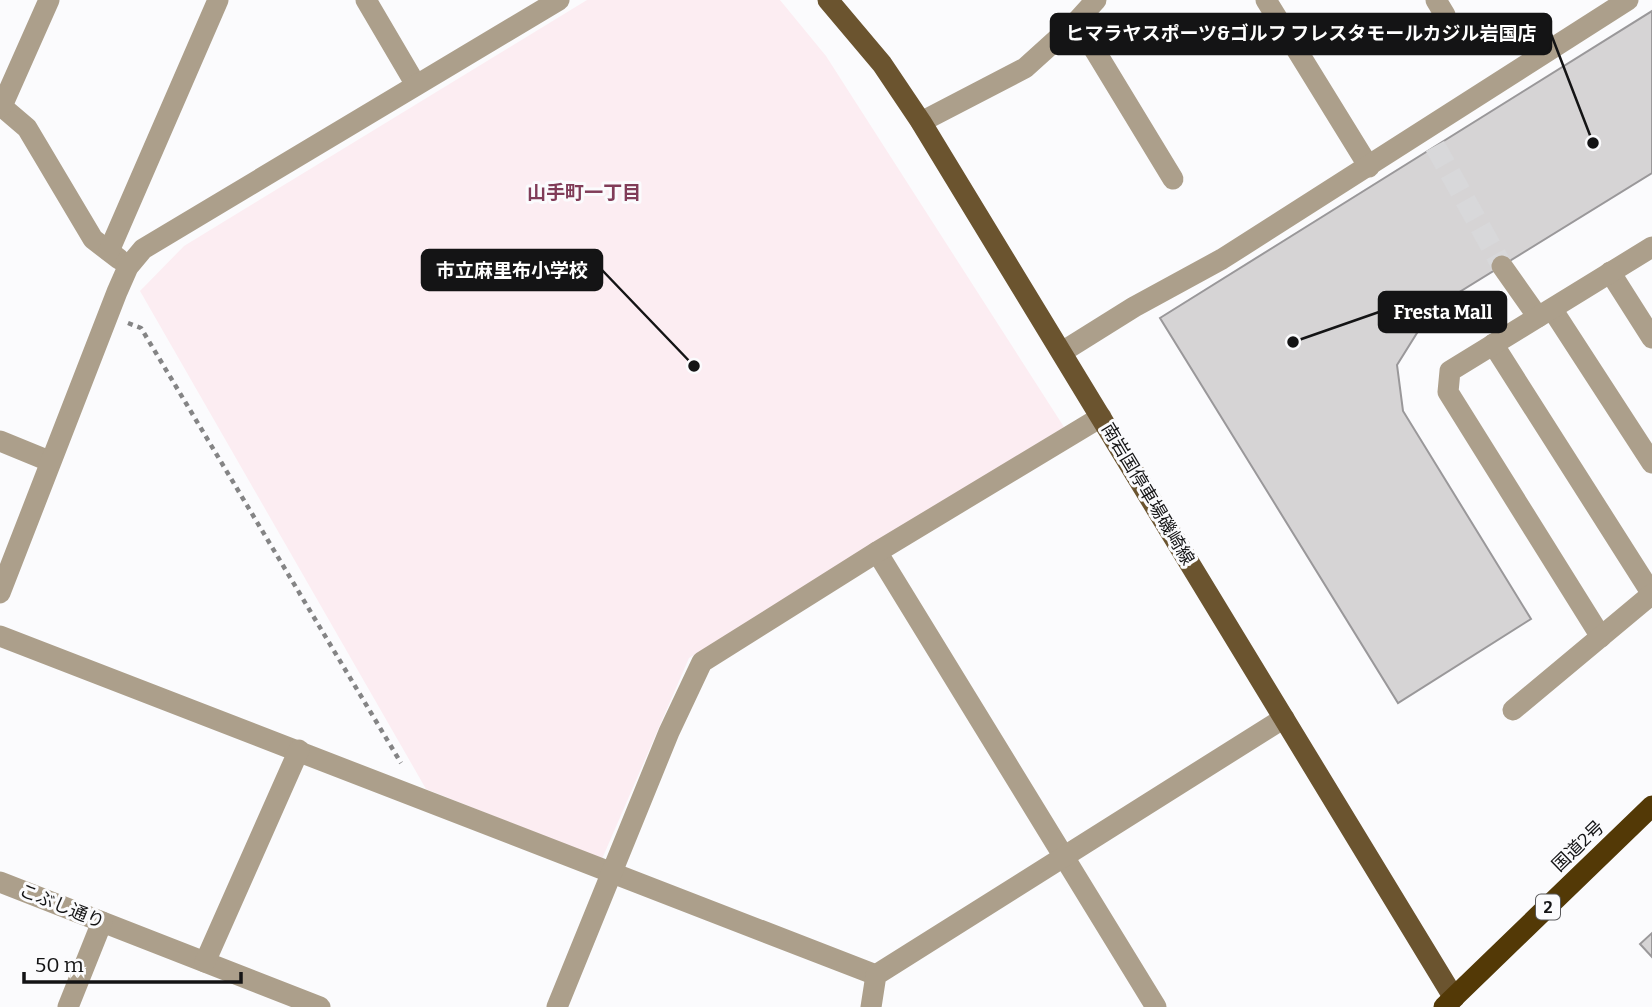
<svg xmlns="http://www.w3.org/2000/svg" width="1652" height="1007" font-family="Bitter,'Noto Sans JP',serif">
<style>
.education{fill:#fcedf2}
.building{fill:#d6d4d5;stroke:#9a989a;stroke-width:2}
.lines{fill:none;stroke-linecap:round;stroke-linejoin:round}
.minor-tunnel{stroke:#d8d8da;stroke-width:21;stroke-dasharray:21 10;stroke-linecap:butt}
.path{stroke:#848485;stroke-width:4.5;stroke-dasharray:5 5;stroke-linecap:butt}
.minor{stroke:#ac9f8b;stroke-width:21}
.major{stroke:#6b542f;stroke-width:21}
.highway{stroke:#533906;stroke-width:21}
.labels{text-anchor:middle;stroke-width:6;stroke-linejoin:round;paint-order:stroke}
.shield{fill:#fbfbfd;stroke:#59595b;stroke-width:2}
.shield-label{font-size:16px;font-weight:bold;fill:#141415}
.street-label{font-size:18px;fill:#141415;stroke:#fbfbfd}
.neighbourhood-label{font-size:19px;font-weight:bold;fill:#803c58;stroke:#fbfbfd}
.leader{fill:none;stroke:#141415;stroke-width:2.5}
.callout-dot{fill:#141415;stroke:#fbfbfd;stroke-width:2.5}
.callout{fill:#141415;stroke:#141415;stroke-width:2.5}
.callout-label{font-size:19px;text-anchor:middle;font-weight:bold;fill:#fff}
</style>
<rect width="100%" height="100%" fill="#fbfbfd"/>
<!-- education -->
<polygon class="education" points="587,0 780,0 826,56 1064,427 689,658 602,859 426,789 140,291 184,246"/>
<!-- building -->
<g class="building">
<polygon points="1652,11 1652,173 1432,309 1397,365 1403,411 1531,619 1398,703 1160,318"/>
<polygon points="1652,933 1652,957 1640,944"/>
</g>
<g class="lines">
<!-- minor-tunnel -->
<polyline class="minor-tunnel" points="1435,146 1502,266"/>
<!-- path -->
<polyline class="path" points="128,323 141,328 401,763"/>
<!-- minor -->
<g class="minor">
<polyline points="366,0 416,85"/>
<polyline points="1266,0 1369,167"/>
<polyline points="1436,0 1445,15"/>
<polyline points="1077,21 1173,179"/>
<polyline points="0,105 27,128 93,239 119,259"/>
<polyline points="2,106 49,0"/>
<polyline points="921,122 1025,68 1077,21 1096,0"/>
<polyline points="109,251 218,0"/>
<polyline points="1502,266 1538,317"/>
<polyline points="1610,272 1652,338"/>
<polyline points="1552,309 1652,463"/>
<polyline points="1493,344 1652,594"/>
<polyline points="1062,352 1134,307 1222,259 1628,0"/>
<polyline points="0,441 49,461"/>
<polyline points="877,552 1156,1007"/>
<polyline points="0,593 117,292 128,267 143,249 559,0"/>
<polyline points="0,636 876,975"/>
<polyline points="1601,637 1448,392 1450,371 1652,247"/>
<polyline points="1513,710 1652,594"/>
<polyline points="0,882 320,1007"/>
<polyline points="205,962 299,750"/>
<polyline points="68,1007 102,922"/>
<polyline points="557,1007 669,732 702,662 877,552 1101,417"/>
<polyline points="871,1007 876,975 1284,718"/>
</g>
<!-- major -->
<polyline class="major" points="828,0 882,64 921,122 1454,998"/>
<!-- highway -->
<polyline class="highway" points="1444,1007 1652,806"/>
</g>
<g class="labels">
<!-- shield labels -->
<rect class="shield" x="1536" y="894.5" width="24" height="25" rx="5"/>
<g class="shield-label">
<text x="1548" y="913">2</text>
</g>
<!-- street labels -->
<g class="street-label">
<text transform="translate(1148 494) rotate(59)" y="6">南岩国停車場磯崎線</text>
<text transform="translate(1578 846) rotate(-44)" y="6">国道2号</text>
<text transform="translate(62 906) rotate(22)" y="6">こぶし通り</text>
</g>
<!-- neighbourhood labels -->
<g class="neighbourhood-label">
<text x="584" y="199">山手町一丁目</text>
</g>
</g>
<!-- callouts -->
<path class="leader" d="M1593 143L1551 34M694 366L602 270M1293 342L1379 312"/>
<g class="callout-dot">
<circle cx="1593" cy="143" r="7"/>
<circle cx="694" cy="366" r="7"/>
<circle cx="1293" cy="342" r="7"/>
</g>
<g class="callout">
<rect x="1051" y="14" width="500" height="40" rx="7"/>
<rect x="422" y="250" width="180" height="40" rx="7"/>
<rect x="1379" y="292" width="127" height="40" rx="7"/>
</g>
<g class="callout-label">
<text x="1301" y="40">ヒマラヤスポーツ&amp;ゴルフ フレスタモールカジル岩国店</text>
<text x="512" y="277">市立麻里布小学校</text>
<text x="1443" y="319">Fresta Mall</text>
</g>
<!-- scale -->
<path d="M24 972v10h217v-10" fill="none" stroke="#141415" stroke-width="3.5"/>
<text x="35" y="972" font-size="21" fill="#141415" stroke="#fbfbfd" stroke-width="5" paint-order="stroke">50 m</text>
</svg>
